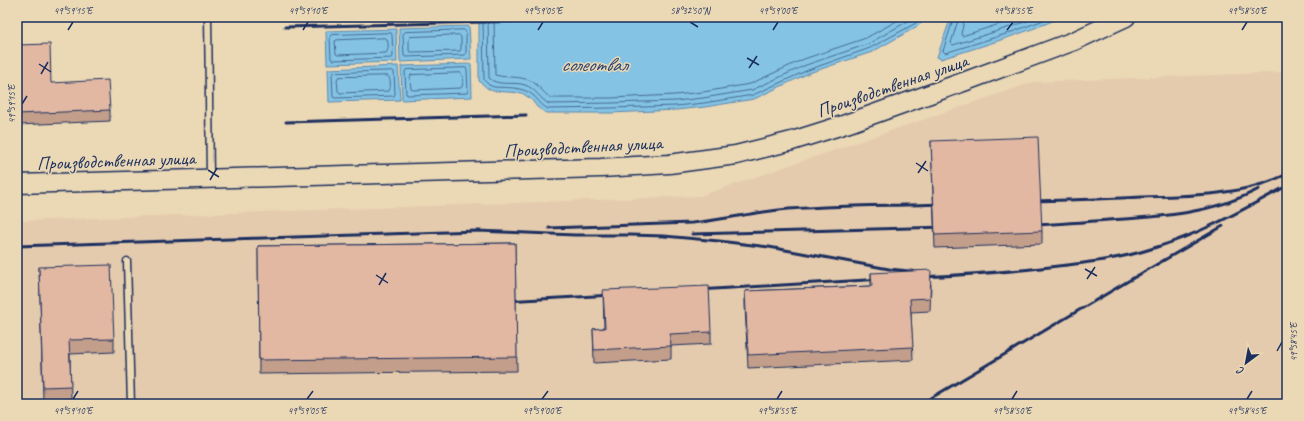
<svg xmlns="http://www.w3.org/2000/svg" width="1304" height="421" font-family="Caveat,sans-serif">
<style>
.built{fill:#e5cbad}
.water{fill:#84c3e4;stroke:#5a88ae}
.lines{fill:none;stroke-linecap:round;stroke-linejoin:round}
.shore{stroke:#456a94;stroke-width:1}
.lane-casing{stroke:#1b2f5e;stroke-width:9}
.secondary-casing{stroke:#1b2f5e;stroke-width:21}
.lane{stroke:#ebd8b5;stroke-width:6}
.secondary{stroke:#ebd8b5;stroke-width:18}
.rail{stroke:#1b2f5e;stroke-width:3}
.wall{fill:#c39e8b;stroke:#1b2f5e}
.building{fill:#e3b8a2;stroke:#1b2f5e}
.ticks{fill:none;stroke:#1b2f5e;stroke-width:1.5}
.labels{text-anchor:middle;stroke-width:3;stroke-linejoin:round;paint-order:stroke}
.street-label{font-size:19px;fill:#1b2f5e;stroke:#ebd8b5}
.water-label{font-size:20px;font-style:italic;fill:#2b4572;stroke:#ebd8b5}
.neatline{fill:none;stroke:#1b2f5e;stroke-width:1.5}
.ticks-label{font-size:10px;text-anchor:middle;fill:#1b2f5e}
</style>
<rect width="100%" height="100%" fill="#ebd8b5"/>
<filter id="ink" filterUnits="userSpaceOnUse"><feTurbulence type="fractalNoise" baseFrequency=".025" numOctaves="2"/><feDisplacementMap in="SourceGraphic" scale="8" xChannelSelector="R" yChannelSelector="G"/><feConvolveMatrix kernelMatrix="1 2 1 2 8 2 1 2 1" color-interpolation-filters="sRGB"/></filter>
<g filter="url(#ink)">
<!-- built -->
<polygon class="built" points="1287,72 1287,404 17,404 17,221 700,196 1033,82"/>
<!-- water -->
<g class="water">
<polygon points="479,17 928,17 918,26 872,52 809,73 754,99 705,107 676,110 611,113 546,113 537,107 531,99 522,93 493,91 487,88 479,81"/>
<path d="M951 17H1062C1023 34 982 46 941 59L937 57Z"/>
<polygon points="469,26 471,59 400,62 399,28"/>
<polygon points="396,29 397,62 327,64 326,31"/>
<polygon points="471,64 472,97 402,100 401,66"/>
<polygon points="398,66 400,100 329,102 328,69"/>
</g>
<g class="lines">
<!-- shore -->
<g class="shore">
<path d="M483 17 484 80 489 85 494 87C507 88 523 86 534 96 539 101 541 105 548 109L611 108 676 106 704 103 753 95 808 70 870 48 916 23 922 17"/>
<path d="M488 17 489 78C498 87 514 81 525 85 535 88 540 99 549 104L611 103 676 101 703 98 752 90 806 65 868 44 915 17"/>
<path d="M494 17 495 75C504 78 516 76 526 79 538 82 542 93 551 98H611L675 95 703 92 750 84 804 59 866 38 904 17"/>
<polyline points="954,17 943,51 945,53 1009,33 1052,17"/>
<polyline points="959,17 951,43 953,45 1007,28 1039,17"/>
<polyline points="965,17 961,34 962,36 1022,17"/>
<polygon points="464,30 466,32 466,54 465,55 406,57 404,56 403,34 405,32"/>
<polygon points="391,33 392,35 393,56 392,58 333,60 331,59 330,37 331,35"/>
<polygon points="459,35 461,37 461,49 460,51 411,52 409,51 409,39 410,37"/>
<path d="M386 38C389 41 389 50 386 53L338 55 336 54 335 41 337 40Z"/>
<polygon points="466,68 467,70 468,91 467,93 408,95 406,94 405,72 406,70"/>
<polygon points="393,71 394,72 395,94 394,96 335,98 333,97 332,74 333,73"/>
<path d="M461 73C463 76 464 85 461 88L413 90 411 89 410 77 411 75Z"/>
<path d="M388 76C391 78 391 88 389 91L340 93 338 91 337 79 339 77Z"/>
</g>
<!-- lane casing -->
<g class="lane-casing">
<g id="lane">
<polyline points="208,17 210,177"/>
<polyline points="127,261 131,404"/>
</g>
</g>
<!-- secondary casing -->
<g class="secondary-casing">
<polyline id="secondary" points="17,184 601,168 669,164 736,155 792,141 846,124 966,81 1074,41 1126,17"/>
</g>
<!-- lane -->
<use href="#lane" class="lane"/>
<!-- secondary -->
<use href="#secondary" class="secondary"/>
<!-- rail -->
<g class="rail">
<polyline points="946,19 947,17"/>
<polyline points="285,27 525,21"/>
<polyline points="286,122 526,115"/>
<path d="M1030 201C1067 200 1105 199 1142 197 1190 196 1241 196 1285 175"/>
<path d="M1032 225C1057 224 1082 222 1108 220 1160 217 1212 214 1259 189"/>
<path d="M549 228 692 223C721 220 750 213 779 210 833 205 889 206 944 204"/>
<polyline points="692,234 946,227"/>
<polyline points="17,246 477,231 575,235 630,235 664,236 719,241 769,247 889,269 920,272"/>
<path d="M921 277C964 275 1007 272 1050 267 1085 263 1121 259 1154 248 1200 234 1241 211 1283 188"/>
<polyline points="697,290 883,279"/>
<polyline points="505,301 613,295"/>
<polyline points="921,404 1135,277 1223,226"/>
</g>
</g>
<!-- wall -->
<g class="wall">
<polygon points="17,45 51,83 110,110 110,121 17,125"/>
<polygon points="931,141 1042,231 1042,244 935,248"/>
<polygon points="515,243 517,371 259,374 258,246"/>
<polygon points="39,267 114,339 114,352 70,354 71,399 43,400"/>
<polygon points="871,273 931,284 930,311 911,312 913,360 748,368 745,305 745,291 871,286"/>
<polygon points="603,290 711,332 711,344 671,346 671,359 594,363 593,329 604,328"/>
</g>
<!-- building -->
<g class="building">
<polygon points="50,44 51,83 108,80 110,110 17,114 17,45"/>
<polygon points="1038,137 1042,231 935,235 931,141"/>
<polygon points="515,243 517,357 259,360 258,246"/>
<polygon points="111,265 114,339 69,340 71,386 43,387 39,267"/>
<polygon points="931,270 930,298 910,299 913,347 748,355 745,291 872,286 871,273"/>
<polygon points="709,286 711,332 670,334 671,346 594,350 593,329 605,328 603,290"/>
</g>
</g>
<!-- ticks -->
<path class="ticks" d="M690 22 698 27M68 30 73 22M303 30 308 22M538 30 543 22M773 30 778 22M1007 30 1013 22M1242 30 1247 22M747 58 759 65M39 64 51 72M749 68 757 56M41 74 48 62M22 104 27 96M916 163 928 171M208 170 219 177M918 173 926 161M210 180 217 168M1085 269 1097 276M376 275 388 283M1087 279 1095 267M379 285 386 273M1277 351 1282 342M73 399 78 391M307 399 313 391M542 399 548 391M777 399 782 391M1012 399 1017 391M1247 399 1252 391"/>
<g class="labels">
<!-- street labels -->
<g class="street-label">
<text transform="translate(892 85) rotate(-19)" y="7">Производственная улица</text>
<text transform="translate(583 146) rotate(-3)" y="7">Производственная улица</text>
<text transform="translate(116 160) rotate(-2)" y="7">Производственная улица</text>
</g>
<!-- water labels -->
<g class="water-label">
<text x="594" y="71">солеотвал</text>
</g>
</g>
<!-- margin -->
<rect width="1304" height="421" fill="none" stroke="#ebd8b5" stroke-width="44"/>
<!-- north arrow -->
<g transform="translate(1246 363) rotate(212)" stroke="#ebd8b5" stroke-width="3" paint-order="stroke">
<path d="M0-3L7 15L0 10L-7 15Z" fill="#1b2f5e"/>
<text y="-6" font-size="11" font-weight="bold" text-anchor="middle" fill="#1b2f5e">С</text>
</g>
<rect x="22" y="22" width="1260" height="377" class="neatline"/>
<g class="ticks-label">
<text x="73" y="14">49°59'15"E</text>
<text x="308" y="14">49°59'10"E</text>
<text x="543" y="14">49°59'05"E</text>
<text x="690" y="14">58°32'50"N</text>
<text x="778" y="14">49°59'00"E</text>
<text x="1013" y="14">49°58'55"E</text>
<text x="1247" y="14">49°58'50"E</text>
<text transform="translate(11 104) rotate(-90)" y="4">49°59'15"E</text>
<text transform="translate(1293 342) rotate(-90)" y="4">49°58'45"E</text>
<text x="73" y="414">49°59'10"E</text>
<text x="307" y="414">49°59'05"E</text>
<text x="542" y="414">49°59'00"E</text>
<text x="777" y="414">49°58'55"E</text>
<text x="1012" y="414">49°58'50"E</text>
<text x="1247" y="414">49°58'45"E</text>
</g>
</svg>
